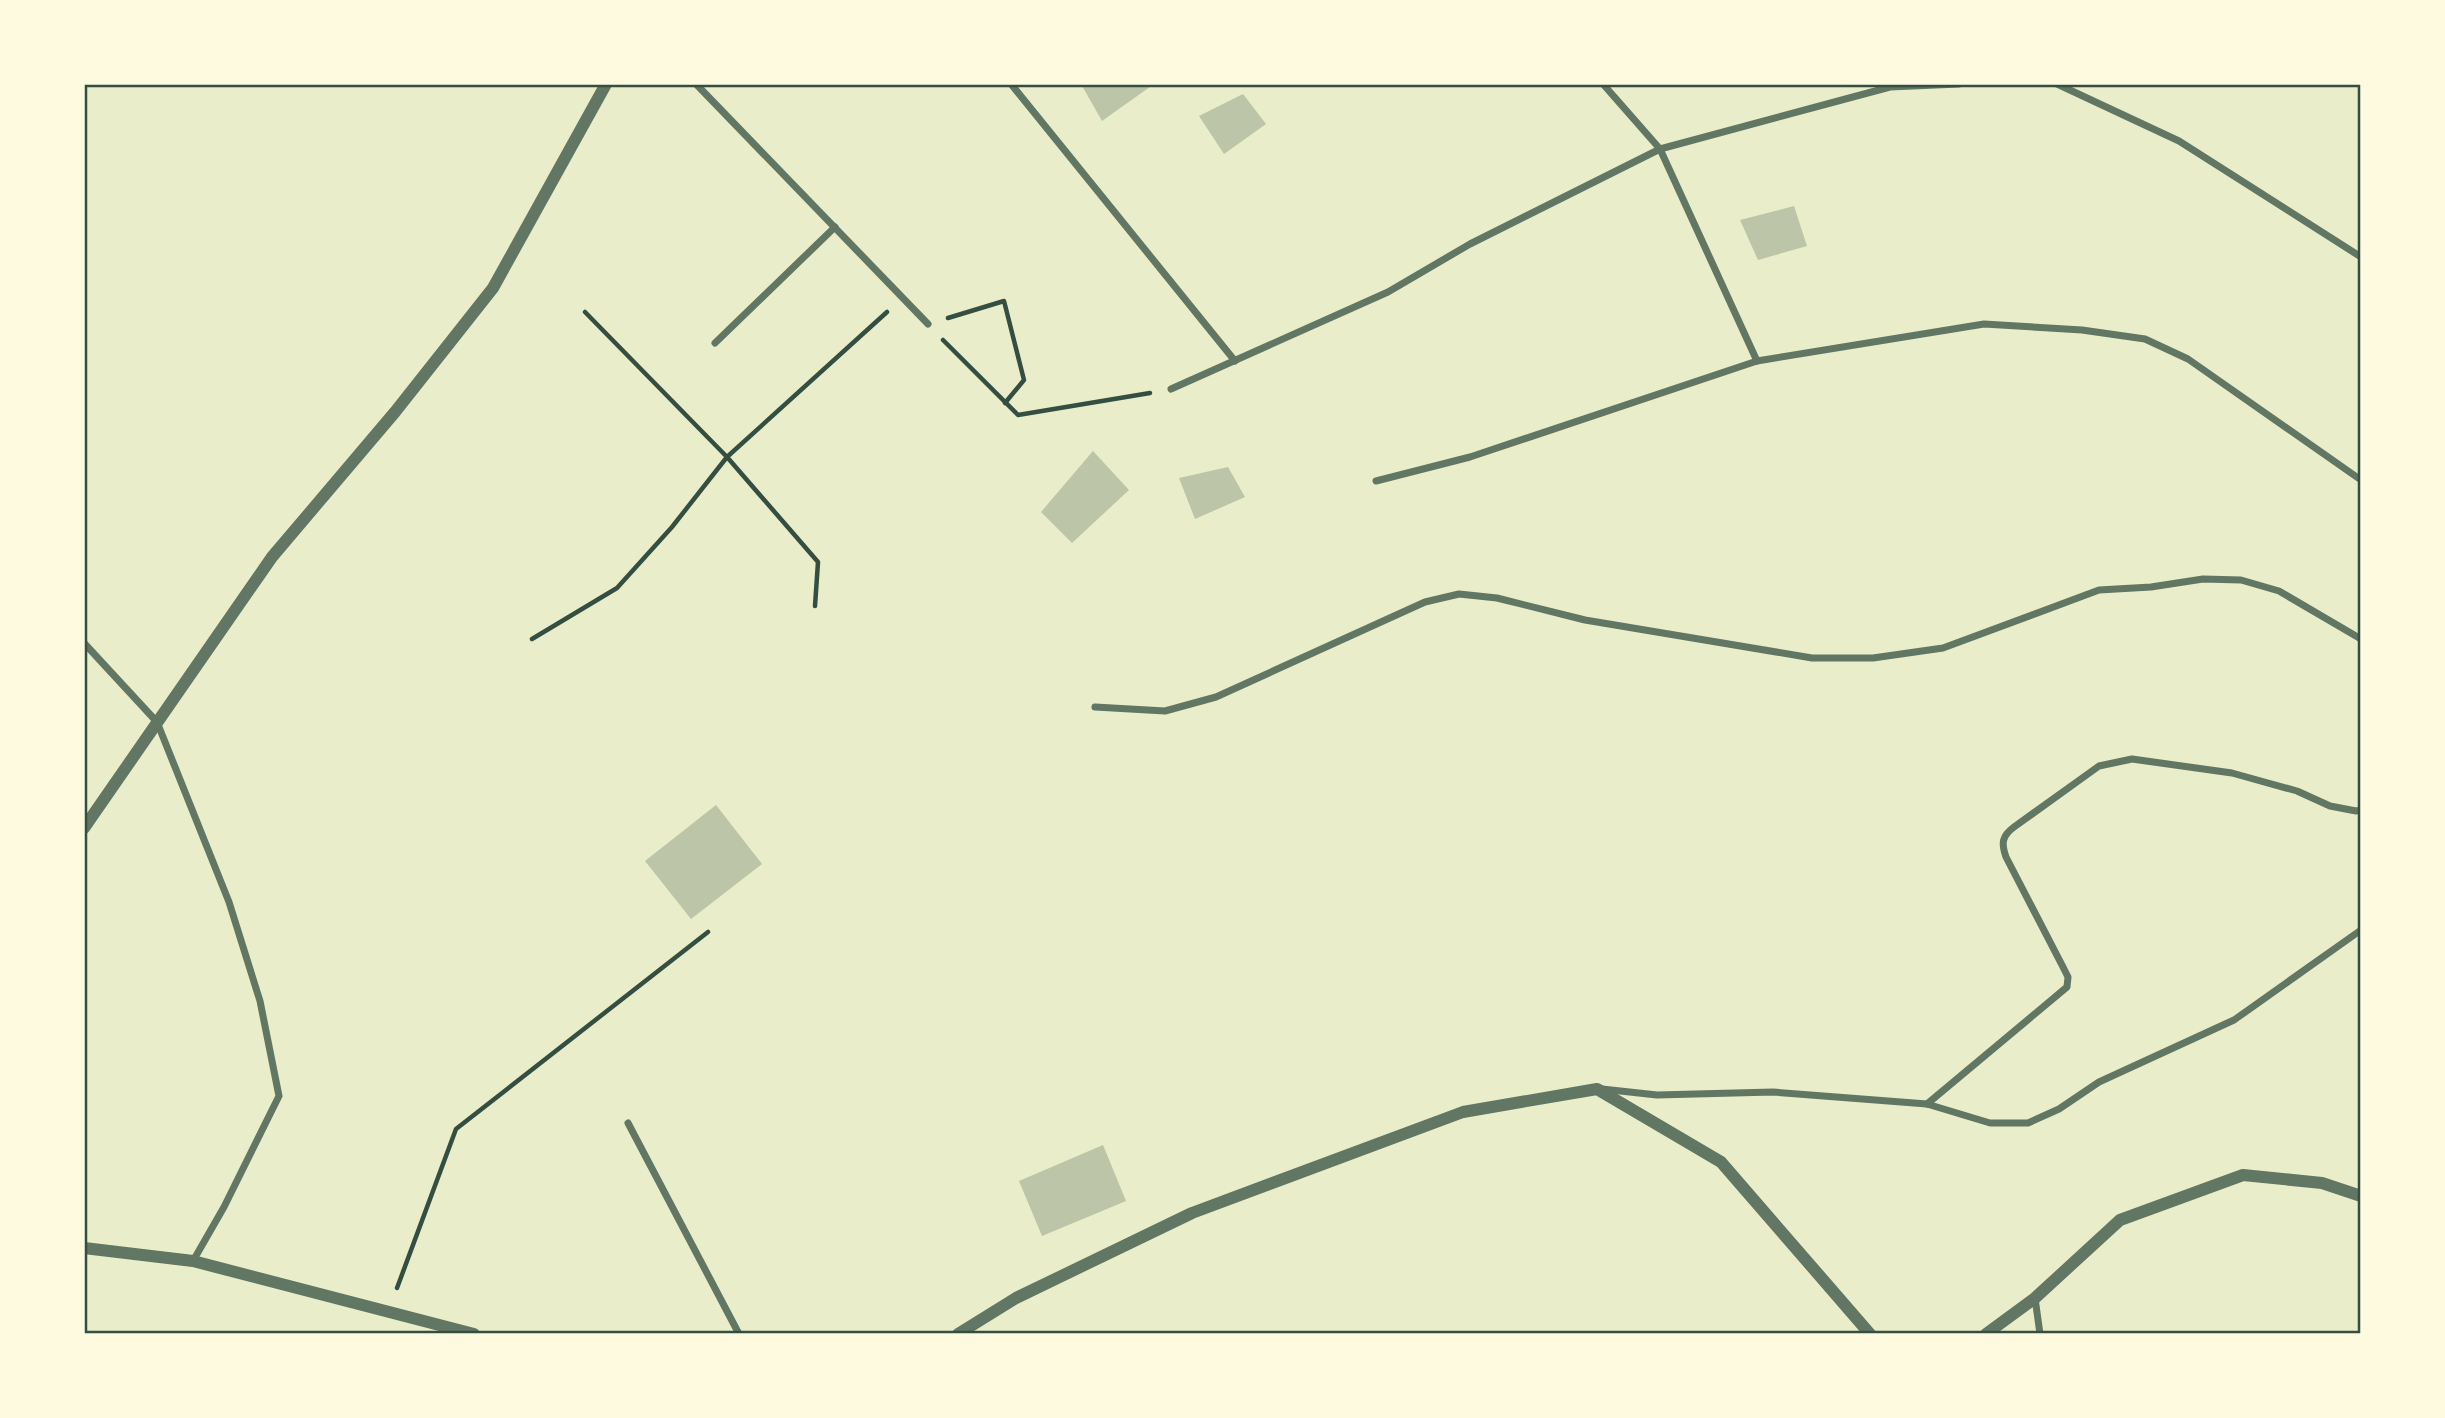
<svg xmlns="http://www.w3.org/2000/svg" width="2445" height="1418" font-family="Lato,sans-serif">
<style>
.building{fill:#bcc5a7}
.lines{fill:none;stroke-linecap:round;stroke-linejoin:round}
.path{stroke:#344e41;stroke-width:4.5}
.minor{stroke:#617663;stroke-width:7}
.tertiary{stroke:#617663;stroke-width:12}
.neatline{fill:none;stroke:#344e41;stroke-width:2.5}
</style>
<rect width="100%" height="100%" fill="#e9edc9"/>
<!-- building -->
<g class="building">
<polygon points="1081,84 1154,84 1102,121"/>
<polygon points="1243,94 1266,124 1224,154 1199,116"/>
<polygon points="1794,206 1807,246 1758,260 1740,220"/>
<polygon points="1093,451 1129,490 1072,543 1041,512"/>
<polygon points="1228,467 1245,497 1195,519 1179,478"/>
<polygon points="716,805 762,864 691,919 645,861"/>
<polygon points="1103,1145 1126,1201 1042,1236 1019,1181"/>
</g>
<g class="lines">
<!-- path -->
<g class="path">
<polyline points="948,318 1004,301 1024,380 1005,403"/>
<polyline points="943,340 1018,415 1150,393"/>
<polyline points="815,606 818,562 727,457 887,312"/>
<polyline points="532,639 617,588 672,527 727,457 585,312"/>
<polyline points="397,1288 456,1129 708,932"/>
</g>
<!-- minor -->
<g class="minor">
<polyline points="696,84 928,324"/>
<polyline points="1011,84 1235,361"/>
<polyline points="1603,84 1660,149 1757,361"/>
<polyline points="2057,84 2179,141 2361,257"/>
<polyline points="715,343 835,227"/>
<polyline points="1171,389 1388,292 1470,244 1660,149 1890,87 1959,84"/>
<polyline points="1376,481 1470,457 1757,361 1984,324 2082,330 2145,339 2188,359 2361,480"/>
<polyline points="84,643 157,722 229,902 260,1001 279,1096 224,1207 193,1261"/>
<polyline points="1095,707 1165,711 1216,697 1425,602 1459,594 1497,598 1585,620 1812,658 1873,658 1943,648 2099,590 2151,587 2203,579 2241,580 2279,591 2361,639"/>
<polyline points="1602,1089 1657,1095 1773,1092 1927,1104 1990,1123 2028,1123 2059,1109 2099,1082 2234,1020 2361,930"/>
<path d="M1927 1104 2067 987 2068 977 2063 967 2006 857C2001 843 2002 836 2014 827L2099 766 2132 759 2232 773 2297 791 2330 806 2356 811 2361 810"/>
<polyline points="628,1123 739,1334"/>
<polyline points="2035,1298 2040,1334"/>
</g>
<!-- tertiary -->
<g class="tertiary">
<polyline points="84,828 272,557 395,412 493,288 606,84"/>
<polyline points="84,1248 193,1261 474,1334"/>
<polyline points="958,1334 1016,1298 1192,1213 1463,1112 1597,1089 1721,1162 1870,1334"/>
<polyline points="1986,1334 2035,1298 2120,1220 2243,1175 2322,1183 2361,1196"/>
</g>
</g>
<!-- border -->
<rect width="2445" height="1418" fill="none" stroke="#fefae0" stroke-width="172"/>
<rect x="86" y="86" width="2273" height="1246" class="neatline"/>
</svg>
